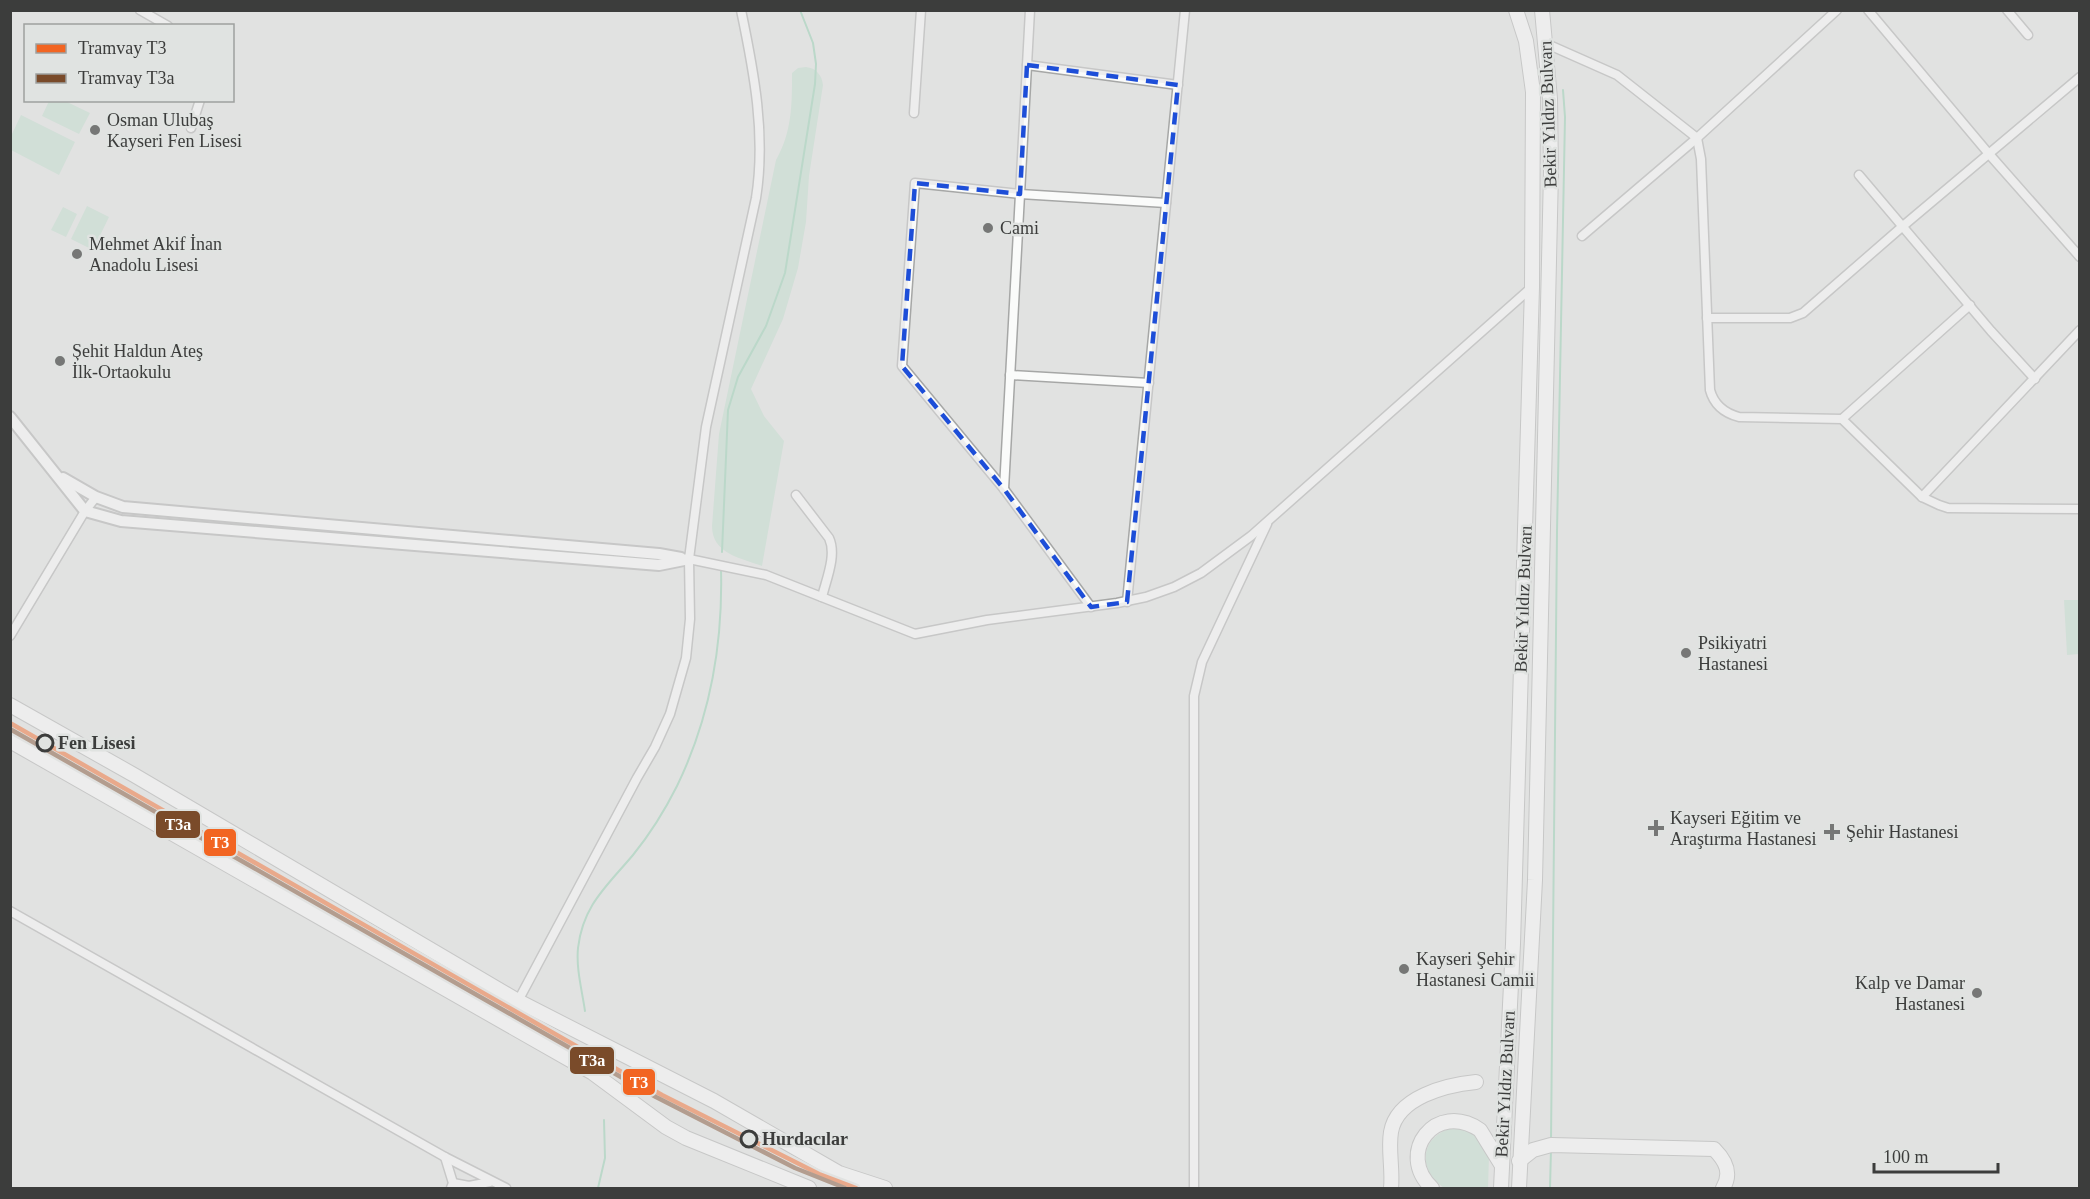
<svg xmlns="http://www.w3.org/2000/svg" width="2090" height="1199" font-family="Georgia,serif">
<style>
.green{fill:#bddbca}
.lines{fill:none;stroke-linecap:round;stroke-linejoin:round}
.stream{stroke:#8cccac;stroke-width:2}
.minor-casing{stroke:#a6a7a6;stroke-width:11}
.tertiary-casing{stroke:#a6a7a6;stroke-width:14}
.primary-casing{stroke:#a6a7a6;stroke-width:16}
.trunk-casing{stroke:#a6a7a6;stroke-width:16}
.minor{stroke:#fafbfa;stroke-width:8}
.tertiary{stroke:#fafbfa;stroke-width:10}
.primary{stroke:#fafbfa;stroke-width:14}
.trunk{stroke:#fafbfa;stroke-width:14}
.tram-1-casing{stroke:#e0e3e1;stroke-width:9}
.tram-2-casing{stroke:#e0e3e1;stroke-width:9}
.tram-1{stroke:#f26522;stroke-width:4.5}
.tram-2{stroke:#7a4b2a;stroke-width:4.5}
.marked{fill:none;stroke:#1d4ed8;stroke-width:4.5;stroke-dasharray:12 8;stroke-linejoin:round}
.poi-dot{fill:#767776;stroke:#e0e3e1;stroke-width:2}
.stop-dot{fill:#e0e3e1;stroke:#3c3d3c;stroke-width:3}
.labels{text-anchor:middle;stroke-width:5;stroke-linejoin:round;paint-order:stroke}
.street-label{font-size:18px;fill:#3c3d3c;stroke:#e0e3e1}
.poi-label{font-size:18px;fill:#3c3d3c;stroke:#e0e3e1;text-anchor:start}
.stop-label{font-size:18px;font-weight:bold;fill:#3c3d3c;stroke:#e0e3e1;text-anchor:start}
.line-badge{stroke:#e0e3e1;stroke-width:2}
.badge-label{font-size:16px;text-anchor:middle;font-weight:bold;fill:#fff}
</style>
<rect width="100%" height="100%" fill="#e1e2e1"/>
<!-- green -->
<g class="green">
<path d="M806 67C816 68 822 75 823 85L809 176 806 222 798 268 783 319 751 389 764 416 784 441 762 566C741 558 712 554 712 526L719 434 776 160C792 132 792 105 792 73L798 68Z"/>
<polygon points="49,101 65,101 90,113 79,134 42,116"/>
<polygon points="21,115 75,142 59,175 11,150 11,136"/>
<polygon points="87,206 109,217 93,250 71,239"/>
<polygon points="63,207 77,214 66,237 51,230"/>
<polygon points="2064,600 2079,600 2079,654 2067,655"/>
<path d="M1455 1127 1474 1131 1489 1156 1488 1188H1444C1416 1169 1420 1135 1455 1127Z"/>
</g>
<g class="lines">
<!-- stream -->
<g class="stream">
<polyline points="722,552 728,410 738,377 766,326 785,273 815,84 816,64 813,43 800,10"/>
<path d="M585 1011C582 990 576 969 578 948 583 905 607 886 633 855 650 834 665 810 677 786 710 718 723 644 721 569"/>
<polyline points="1551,1141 1557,532 1565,117 1563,90"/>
<polyline points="598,1188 605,1158 604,1120"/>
<polyline points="1550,1188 1551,1149"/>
</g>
<!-- minor casing -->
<g class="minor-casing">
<g id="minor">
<polyline points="140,10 168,26"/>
<polyline points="1868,10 1989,154 2080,257"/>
<polyline points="2007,10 2028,35"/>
<path d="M1547 44 1617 75 1697 138 1701 159 1710 390C1714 405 1724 413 1739 417L1842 419 1922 497 1939 505 1948 508 2080 509"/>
<polyline points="1027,65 1178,85"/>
<polyline points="914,113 921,10"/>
<polyline points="191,128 200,100"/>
<polyline points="1859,175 1991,331 2035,379"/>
<polyline points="1582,236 1697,138 1837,10"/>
<polyline points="1707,318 1790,318 1803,313 1903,226 2080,77"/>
<polyline points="1010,375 1149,383"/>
<polyline points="1842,419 1970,305"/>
<polyline points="1004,489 1030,10"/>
<path d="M796 495 829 538C837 555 826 580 822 597"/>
<polyline points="1922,497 2080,330"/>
<polyline points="689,559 766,575 915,634 987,620 1117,603 1146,597 1174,587 1201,573 1251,536 1532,287"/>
<polyline points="1127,602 1185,10"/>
<polyline points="1091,607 1004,489 902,366 915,183 1020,194 1166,203"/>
<polyline points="10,636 85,511 96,497"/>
<polyline points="10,911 445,1157 506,1188"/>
<path d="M518 1001 637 778 655 747 670 714 686 658 690 619 689 559 706 427 756 198C766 135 754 72 741 10"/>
<polyline points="445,1157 453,1183 451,1188"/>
<polyline points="453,1183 469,1186 490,1182"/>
<polyline points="1194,1188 1194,696 1202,662 1267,524"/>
</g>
</g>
<!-- tertiary casing -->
<g class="tertiary-casing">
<g id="tertiary">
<polyline points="10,417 85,511 121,521 659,565 689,559"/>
<polyline points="63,478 96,497 123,507 659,554 681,558"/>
</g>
</g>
<!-- primary casing -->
<g class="primary-casing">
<g id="primary">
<polyline points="1501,1188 1513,944 1532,287 1533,92 1526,41 1516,10"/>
<polyline points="1519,1188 1535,880 1551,172 1550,99 1542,10"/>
</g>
</g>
<!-- trunk casing -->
<g class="trunk-casing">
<g id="trunk">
<polyline points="10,705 134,775 518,1001 714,1101 839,1173 885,1188"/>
<polyline points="10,741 593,1073 666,1127 686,1138 809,1188"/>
<path d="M1519 1161 1533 1150 1551 1145 1714 1149C1726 1161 1732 1173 1723 1188"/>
<path d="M1391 1188C1393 1170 1388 1150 1391 1132 1397 1097 1446 1085 1476 1082"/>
<path d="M1432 1188C1395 1153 1436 1100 1480 1130L1501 1164"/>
</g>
</g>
<!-- minor -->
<use href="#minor" class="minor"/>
<!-- tertiary -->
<use href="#tertiary" class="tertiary"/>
<!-- primary -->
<use href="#primary" class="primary"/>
<!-- trunk -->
<use href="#trunk" class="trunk"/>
<!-- tram-1 casing -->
<g class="tram-1-casing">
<polyline id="tram-1" points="10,723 662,1095 819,1174 856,1188"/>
</g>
<!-- tram-2 casing -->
<g class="tram-2-casing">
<polyline id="tram-2" points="10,729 656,1097 795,1168 845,1188"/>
</g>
<!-- tram-1 -->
<use href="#tram-1" class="tram-1"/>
<!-- tram-2 -->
<use href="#tram-2" class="tram-2"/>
</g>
<!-- marked area -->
<path d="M0 0H2090V1199H0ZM1027 65 1178 85 1127 602 1091 607 1004 489 902 366 915 183 1020 194Z" fill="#e1e2e1" fill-opacity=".55" fill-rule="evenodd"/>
<path class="marked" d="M1027 65 1178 85 1127 602 1091 607 1004 489 902 366 915 183 1020 194Z"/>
<!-- markers -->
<g class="poi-dot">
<circle cx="95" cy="130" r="6"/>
<circle cx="988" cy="228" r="6"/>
<circle cx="77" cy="254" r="6"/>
<circle cx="60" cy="361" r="6"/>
<circle cx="1686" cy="653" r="6"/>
<path d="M1653 819h6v6h6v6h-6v6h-6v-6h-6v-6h6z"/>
<path d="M1829 823h6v6h6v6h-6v6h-6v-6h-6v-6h6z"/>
<circle cx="1404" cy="969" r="6"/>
<circle cx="1977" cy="993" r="6"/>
</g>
<g class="stop-dot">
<circle cx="45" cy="743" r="8"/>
<circle cx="749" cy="1139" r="8"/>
</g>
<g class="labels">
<!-- street labels -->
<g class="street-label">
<text transform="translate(1548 114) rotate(-92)" y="6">Bekir Yıldız Bulvarı</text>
<text transform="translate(1523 599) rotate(-88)" y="6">Bekir Yıldız Bulvarı</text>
<text transform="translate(1505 1084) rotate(-87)" y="6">Bekir Yıldız Bulvarı</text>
</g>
<!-- poi labels -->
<g class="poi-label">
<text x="107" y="126">Osman Ulubaş<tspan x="107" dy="21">Kayseri Fen Lisesi</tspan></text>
<text x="1000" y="234">Cami</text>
<text x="89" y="250">Mehmet Akif İnan<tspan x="89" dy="21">Anadolu Lisesi</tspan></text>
<text x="72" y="357">Şehit Haldun Ateş<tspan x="72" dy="21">İlk-Ortaokulu</tspan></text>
<text x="1698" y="649">Psikiyatri<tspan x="1698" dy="21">Hastanesi</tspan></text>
<text x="1670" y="824">Kayseri Eğitim ve<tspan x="1670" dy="21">Araştırma Hastanesi</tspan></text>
<text x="1846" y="838">Şehir Hastanesi</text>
<text x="1416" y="965">Kayseri Şehir<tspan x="1416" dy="21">Hastanesi Camii</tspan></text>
<text x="1965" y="989" text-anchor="end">Kalp ve Damar<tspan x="1965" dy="21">Hastanesi</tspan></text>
</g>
<!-- stop labels -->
<g class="stop-label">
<text x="58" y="749">Fen Lisesi</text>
<text x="762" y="1145">Hurdacılar</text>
</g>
</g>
<g class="line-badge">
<rect x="155" y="810" width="46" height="29" rx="6" fill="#7a4b2a"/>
<rect x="203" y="828" width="34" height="29" rx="6" fill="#f26522"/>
<rect x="569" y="1046" width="46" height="29" rx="6" fill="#7a4b2a"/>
<rect x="622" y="1068" width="34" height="28" rx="6" fill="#f26522"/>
</g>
<g class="badge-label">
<text x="178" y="830">T3a</text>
<text x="220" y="848">T3</text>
<text x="592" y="1066">T3a</text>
<text x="639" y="1088">T3</text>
</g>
<!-- border -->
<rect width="2090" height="1199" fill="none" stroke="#3c3d3c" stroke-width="24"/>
<!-- legend -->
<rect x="24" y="24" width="210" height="78" fill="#e0e3e1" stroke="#9ea19f" stroke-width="1.5"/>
<rect x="36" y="44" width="30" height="9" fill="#f26522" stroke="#9ea19f" stroke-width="1.5"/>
<text x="78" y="54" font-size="18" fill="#3c3d3c">Tramvay T3</text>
<rect x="36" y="74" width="30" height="9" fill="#7a4b2a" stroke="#9ea19f" stroke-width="1.5"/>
<text x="78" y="84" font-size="18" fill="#3c3d3c">Tramvay T3a</text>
<!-- scale -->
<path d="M1874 1163v9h124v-9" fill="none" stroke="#3c3d3c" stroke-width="3"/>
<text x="1883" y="1163" font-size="18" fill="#3c3d3c" stroke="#e0e3e1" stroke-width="4.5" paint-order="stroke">100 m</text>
</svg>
